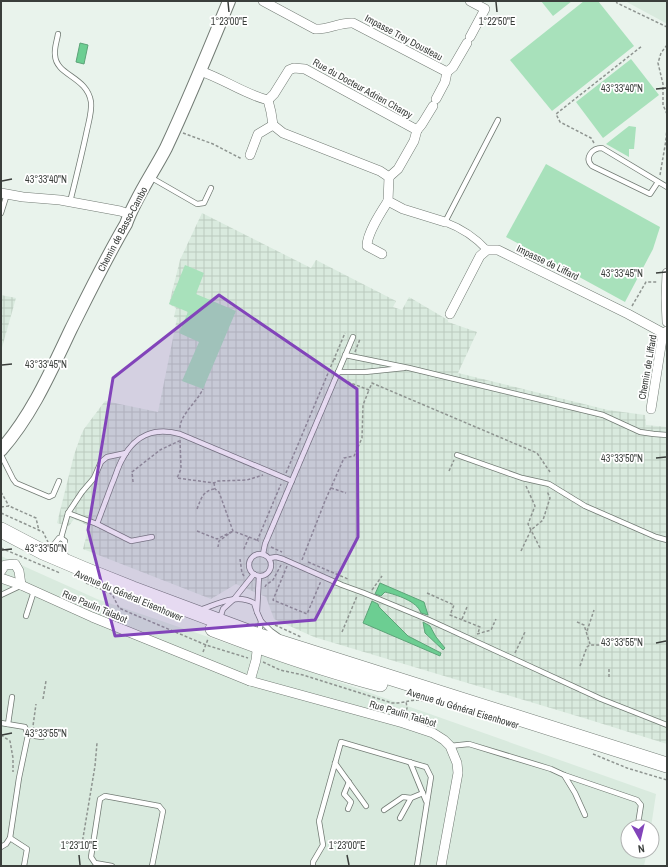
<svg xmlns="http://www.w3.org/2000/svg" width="668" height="867" font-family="'Archivo Narrow',sans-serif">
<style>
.built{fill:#d9eade}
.industrial{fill:url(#industrial-grid)}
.garden{fill:#a8e1bb}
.water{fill:#6cce92;stroke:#5da378}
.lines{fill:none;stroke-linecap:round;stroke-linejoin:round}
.service-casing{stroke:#727b74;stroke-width:6}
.pedestrian-casing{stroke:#727b74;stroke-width:8}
.minor-casing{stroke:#727b74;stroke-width:10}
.tertiary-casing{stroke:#727b74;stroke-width:14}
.primary-casing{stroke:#727b74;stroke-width:16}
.path{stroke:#8e9490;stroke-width:1.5;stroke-dasharray:3 2;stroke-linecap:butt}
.service{stroke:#fff;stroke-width:4.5}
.pedestrian{stroke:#fff;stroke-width:7}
.minor{stroke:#fff;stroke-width:9}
.tertiary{stroke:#fff;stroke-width:12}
.primary{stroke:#fff;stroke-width:15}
.marked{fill:#8244ba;fill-opacity:0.2;stroke:#8244ba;stroke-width:3;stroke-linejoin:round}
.ticks{fill:none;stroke:#3a3e3b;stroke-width:1.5}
.labels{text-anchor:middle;stroke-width:3.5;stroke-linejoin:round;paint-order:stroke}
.street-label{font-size:10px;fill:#3a3e3b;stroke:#fff}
.ticks-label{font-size:10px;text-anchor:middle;fill:#3a3e3b;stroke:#fff;stroke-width:3.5;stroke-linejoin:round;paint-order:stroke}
</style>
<defs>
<pattern id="industrial-grid" width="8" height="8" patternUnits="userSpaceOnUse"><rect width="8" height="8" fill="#d9eade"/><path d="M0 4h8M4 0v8" fill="none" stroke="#bbcabf"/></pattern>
</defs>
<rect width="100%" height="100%" fill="#e9f3ec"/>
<!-- built -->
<g class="built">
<polygon points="625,1 667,1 667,24 662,21"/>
<polygon points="1,556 97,599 311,672 656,794 651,827 628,827 628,851 647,851 644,866 1,866"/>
</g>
<!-- industrial -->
<g class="industrial">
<polygon points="202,213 311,268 316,260 396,301 393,307 402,310 409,297 448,320 448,322 477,332 458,373 608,410 645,415 646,425 667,427 667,744 587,719 314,637 274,619 266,597 236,584 211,599 83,549 89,526 74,519 69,526 57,523 74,455 81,435 84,429 105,401 158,412 177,318 174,317 176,308 169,304 180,260"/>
<polygon points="1,295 16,298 1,351"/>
</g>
<!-- garden -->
<g class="garden">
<polygon points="541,1 572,1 553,16"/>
<polygon points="584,1 598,1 634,46 552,111 510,60"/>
<polygon points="631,59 659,95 603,138 576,102"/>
<polygon points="629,126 636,127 634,149 629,149 629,157 606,144"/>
<polygon points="546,164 660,227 653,249 625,302 506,237"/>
<polygon points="185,265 204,273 196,294 236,311 203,389 182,381 199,342 179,333 188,312 169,304"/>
</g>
<!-- water -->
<g class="water">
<polygon points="80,43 88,45 84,64 76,62"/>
<path d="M380 583 424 602 428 615 421 613C417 601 397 595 385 592L381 596 375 594Z"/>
<polygon points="372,601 378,604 379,607 408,636 441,653 440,656 363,623"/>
<polygon points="423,622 430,626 436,637 445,648 443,650 425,633"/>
</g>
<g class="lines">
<!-- service casing -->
<g class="service-casing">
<g id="service">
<path d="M58 34C57 41 54 48 55 55 56 76 87 76 91 102 92 111 89 121 87 130 82 154 76 178 70 202"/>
<polyline points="150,177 197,204 204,203 211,188"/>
<path d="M658 182 650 194 592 166C584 158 592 148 602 148L667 187"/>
<polyline points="1,213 7,194"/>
<polyline points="445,222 498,120"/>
<polyline points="345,355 409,368 603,415 640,432 654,434 667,435"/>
<polyline points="338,372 365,372 404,368"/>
<polyline points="1,455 13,479 16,483 49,497 53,495 59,481"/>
<polyline points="457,455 522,478 549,484 585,506 656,537 667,540"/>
<polyline points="68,513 82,492 94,478 101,462 107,457 126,453"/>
<path d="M152 537 131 541 97 524C102 511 107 497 112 484 116 475 118 466 123 458 135 435 155 427 180 434L292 481"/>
<polyline points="61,538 65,541 65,553 66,558"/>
<polyline points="46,550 52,547 59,538 61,538 68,513 97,524"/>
<circle cx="260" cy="565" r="11"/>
<polyline points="263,554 265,544 353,337"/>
<polyline points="270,558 276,557 283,559 342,585 364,593 429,620 601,699 667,725"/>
<polyline points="1,595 20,586"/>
<path d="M200 610C218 604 236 593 254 603L257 612"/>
<polyline points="26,616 34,591"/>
<polyline points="220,618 223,609 234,599 254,574"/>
<polyline points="261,621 271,631 278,636"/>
<polyline points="259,634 261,621 257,612 259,576"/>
<polyline points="1,723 25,727 28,735 42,737"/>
<polyline points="8,724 12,697"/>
<polyline points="450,746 469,744 551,769 564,775 575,793 585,815"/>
<polyline points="410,762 426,801"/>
<polyline points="335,763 366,806"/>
<polyline points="564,775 637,800 641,805 638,824"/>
<polyline points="348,809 351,802 344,794 349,782"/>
<polyline points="384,810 403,797 411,798"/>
<polyline points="400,818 411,798 423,793"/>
<polyline points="10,838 27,849 24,866"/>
<polyline points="1,847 6,844 10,838 19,778 28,735"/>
<polyline points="112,866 95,863 91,857 100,799 105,796 159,806 163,811 152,866"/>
<polyline points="313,866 313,862 323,845 319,821 341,742 426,767 431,777 417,866"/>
</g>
</g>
<!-- pedestrian casing -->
<g class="pedestrian-casing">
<path id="pedestrian" d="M445 222C461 228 476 238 487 250"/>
</g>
<!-- minor casing -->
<g class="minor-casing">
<g id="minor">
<path d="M263 1 315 29C328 30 340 22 353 23L447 72"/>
<polyline points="470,1 485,9 470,37"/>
<path d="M200 71C224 79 244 94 268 100"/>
<polyline points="436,99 445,82 447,72 453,67 467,43"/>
<polyline points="268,100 271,112 273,125 283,133 380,171 389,177 388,201 403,209 445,222"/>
<polyline points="268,100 274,94 289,70 294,68 305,69 417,130 414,141 398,169 389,177"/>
<polyline points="417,130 422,124 433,106"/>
<polyline points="250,155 258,134 273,125"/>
<polyline points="1,193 23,197 60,200 120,211 129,214"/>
<path d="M382 254 367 246C367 233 381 212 388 201"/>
<polyline points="667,273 666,298 667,322"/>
<polyline points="450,314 480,256 487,250 498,250 628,314 663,333"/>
<polyline points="651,409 663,333 667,331"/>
<polyline points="1,571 5,565 15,564 19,571 21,585"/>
<polyline points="1,578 21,585 92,617 250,681 403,723 433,733 444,740 450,746 457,763 458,773 441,866"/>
<polyline points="250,681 256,660 258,642"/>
</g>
</g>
<!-- tertiary casing -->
<g class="tertiary-casing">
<path id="tertiary" d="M1 450C32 415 51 371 71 329 89 293 106 258 126 224 135 198 153 173 166 148 189 99 209 50 229 1"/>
</g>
<!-- primary casing -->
<g class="primary-casing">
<g id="primary">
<polyline points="1,530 43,552 83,569 133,589 259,636 667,765"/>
<path d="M213 629C268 650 323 669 380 684"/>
</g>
</g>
<!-- path -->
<g class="path">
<polyline points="616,1 617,3 667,27"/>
<polyline points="667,45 661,53 658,63 663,84 663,105 667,114"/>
<polyline points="183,133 213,144 242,159"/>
<polyline points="594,143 591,138 560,122 556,114 642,46"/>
<polyline points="660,175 666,140 667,127"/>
<polyline points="632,306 646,282 658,282"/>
<polyline points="355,352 360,339"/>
<polyline points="336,359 334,359 345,333"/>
<polyline points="343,380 369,390 372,383 537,453 550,472"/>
<path d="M180 428C180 415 197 402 203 389"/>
<polyline points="180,440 181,469 177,478 214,483 218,481 247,480 263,475"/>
<polyline points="449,471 454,460"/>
<polyline points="286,473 334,359"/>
<polyline points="133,482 132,472 160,450 179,441"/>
<polyline points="214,483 215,489 219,492 233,531 249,537 243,551"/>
<polyline points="526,486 535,506 528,524 540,548"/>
<polyline points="331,488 346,493"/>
<polyline points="1,492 9,506"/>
<polyline points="1,507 9,506 36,518 39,531"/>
<path d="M197 509C201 499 203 490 215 489"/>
<polyline points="1,513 43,532 48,542"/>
<polyline points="197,531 217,539 233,531 219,541 218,547"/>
<polyline points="249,537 259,541"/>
<polyline points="257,541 281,484"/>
<polyline points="271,547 282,552"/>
<polyline points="1,548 60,573"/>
<polyline points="521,551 531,530 543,520 550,498 547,491"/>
<polyline points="240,559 242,573 244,576"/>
<polyline points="302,560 325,501 344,458 354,456 362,438 363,405 369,390"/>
<polyline points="308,562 348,579"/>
<polyline points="287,566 273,600 307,614 321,581"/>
<polyline points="86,583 110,593 113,596 119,608 128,612 206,645 248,658"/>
<polyline points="265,587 266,585 273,580 281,565"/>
<polyline points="372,590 382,576"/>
<polyline points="427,593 454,605 450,615 480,627 478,633"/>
<polyline points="462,619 467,607"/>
<polyline points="577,622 584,625 590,644"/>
<polyline points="275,625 301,637"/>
<polyline points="587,631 594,610"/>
<polyline points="342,632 357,596"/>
<polyline points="477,634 491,630 496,619"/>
<polyline points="203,652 208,639"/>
<polyline points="515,653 525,632"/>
<path d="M263 662 280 670 303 675 392 703C406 704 409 698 424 701"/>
<polyline points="580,666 587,647 590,645 605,645 611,641"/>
<polyline points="609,677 609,667"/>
<polyline points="43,699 46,681"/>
<polyline points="405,715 407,708 406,701"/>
<polyline points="34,730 33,726 36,704"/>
<polyline points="1,735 10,741 13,758 13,772"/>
<polyline points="593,754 627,768 667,780"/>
<polyline points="81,850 95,766 97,743"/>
</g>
<!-- service -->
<use href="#service" class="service"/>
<!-- pedestrian -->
<use href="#pedestrian" class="pedestrian"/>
<!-- minor -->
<use href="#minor" class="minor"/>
<!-- tertiary -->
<use href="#tertiary" class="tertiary"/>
<!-- primary -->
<use href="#primary" class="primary"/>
</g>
<!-- marked area -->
<path class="marked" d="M219 295 357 389 358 537 315 620 115 636 88 530 113 378Z"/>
<!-- ticks -->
<path class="ticks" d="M228 2 229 12M496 2 497 12M656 89 666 88M2 181 12 179M656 273 666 272M2 365 12 364M656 458 666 457M2 550 12 549M656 643 666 641M2 735 12 733M79 855 80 865M347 855 349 865"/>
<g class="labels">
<!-- street labels -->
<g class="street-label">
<text transform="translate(404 37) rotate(28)" y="4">Impasse Trey Dousteau</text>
<text transform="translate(363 88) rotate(29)" y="4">Rue du Docteur Adrien Charpy</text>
<text transform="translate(122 229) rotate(-62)" y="4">Chemin de Basso-Cambo</text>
<text transform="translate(548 262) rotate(26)" y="4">Impasse de Liffard</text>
<text transform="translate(647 367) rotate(-80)" y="4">Chemin de Liffard</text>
<text transform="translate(129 595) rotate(23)" y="4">Avenue du Général Eisenhower</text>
<text transform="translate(95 606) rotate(23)" y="4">Rue Paulin Talabot</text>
<text transform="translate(463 708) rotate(17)" y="4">Avenue du Général Eisenhower</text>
<text transform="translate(403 713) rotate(17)" y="4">Rue Paulin Talabot</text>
</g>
</g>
<g class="ticks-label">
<text x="229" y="25">1°23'00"E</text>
<text x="497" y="25">1°22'50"E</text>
<text x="622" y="92">43°33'40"N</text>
<text x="46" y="183">43°33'40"N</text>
<text x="622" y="277">43°33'45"N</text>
<text x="46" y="368">43°33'45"N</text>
<text x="622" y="462">43°33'50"N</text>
<text x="46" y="552">43°33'50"N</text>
<text x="622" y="646">43°33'55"N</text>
<text x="46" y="737">43°33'55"N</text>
<text x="79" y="849">1°23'10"E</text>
<text x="347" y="849">1°23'00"E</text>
</g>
<!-- border -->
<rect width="668" height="867" fill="none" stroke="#3a3e3b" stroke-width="4"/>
<!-- north arrow -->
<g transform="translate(640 839) rotate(172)"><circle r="19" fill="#ffffff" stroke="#b0b2b1"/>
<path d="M0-3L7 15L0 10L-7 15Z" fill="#8244ba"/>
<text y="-6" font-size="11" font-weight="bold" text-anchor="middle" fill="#3a3e3b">N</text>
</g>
</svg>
